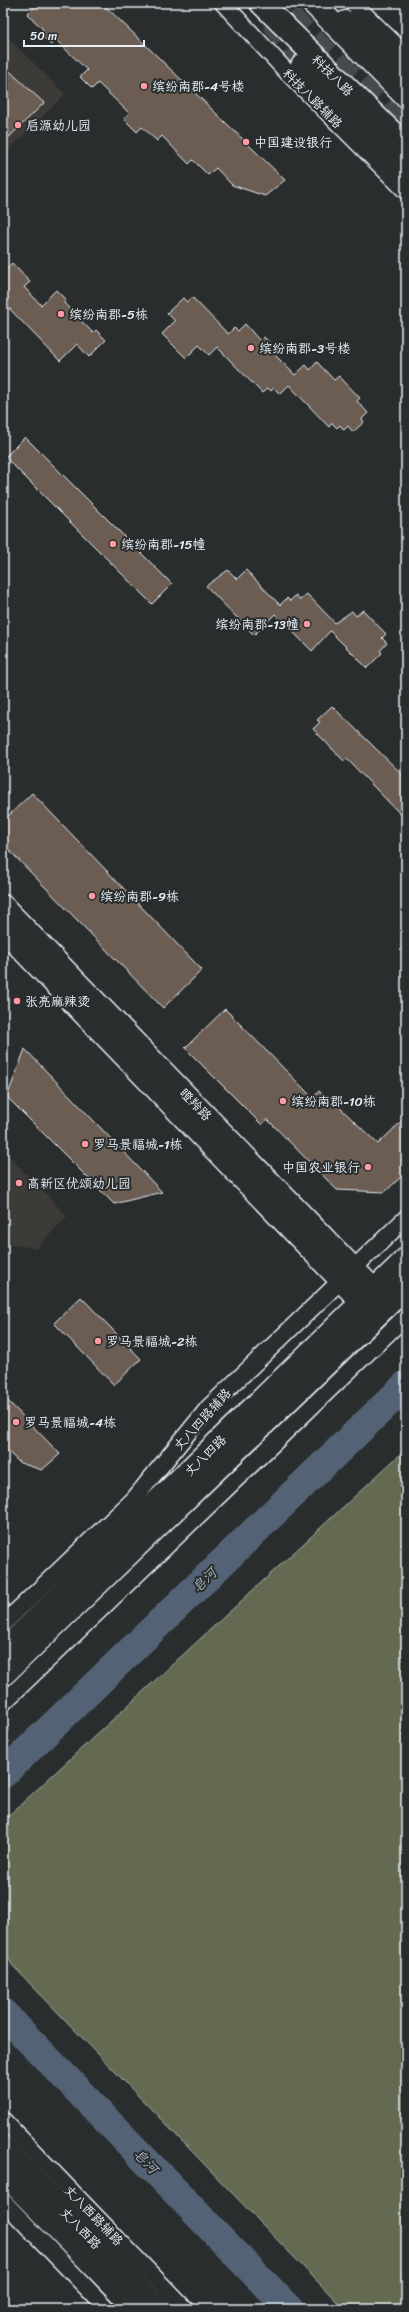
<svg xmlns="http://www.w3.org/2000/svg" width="409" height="2312" font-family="Sriracha,'LXGW WenKai TC',sans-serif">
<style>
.built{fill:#3e3b39}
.green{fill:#636b51;stroke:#a6aea4}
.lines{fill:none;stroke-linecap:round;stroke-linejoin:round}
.river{stroke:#526474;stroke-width:29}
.building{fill:#6c5d53;stroke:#e8f1f8}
.trunk-tunnel{stroke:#464a4c;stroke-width:22;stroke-dasharray:22 11;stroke-linecap:butt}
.minor-casing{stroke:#e8f1f8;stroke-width:19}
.tertiary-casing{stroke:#e8f1f8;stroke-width:23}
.secondary-casing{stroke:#e8f1f8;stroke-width:25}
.primary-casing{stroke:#e8f1f8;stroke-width:25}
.trunk-casing{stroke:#e8f1f8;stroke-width:25}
.minor{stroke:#2a2d2e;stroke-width:16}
.tertiary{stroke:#2a2d2e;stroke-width:20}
.secondary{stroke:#2a2d2e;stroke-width:22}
.primary{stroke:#2a2d2e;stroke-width:22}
.trunk{stroke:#2a2d2e;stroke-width:22}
.poi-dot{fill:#ff9aa2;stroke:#2a2d2e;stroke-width:1.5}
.labels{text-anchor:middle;stroke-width:4;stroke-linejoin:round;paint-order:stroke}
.street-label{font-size:13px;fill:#e8f1f8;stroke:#2a2d2e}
.poi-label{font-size:13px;fill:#e8f1f8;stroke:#2a2d2e;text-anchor:start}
.water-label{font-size:14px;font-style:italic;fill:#acb9c3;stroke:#2a2d2e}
</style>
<rect width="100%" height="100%" fill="#2a2d2e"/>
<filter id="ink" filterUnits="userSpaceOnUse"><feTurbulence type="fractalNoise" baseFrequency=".025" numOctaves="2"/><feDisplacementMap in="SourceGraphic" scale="8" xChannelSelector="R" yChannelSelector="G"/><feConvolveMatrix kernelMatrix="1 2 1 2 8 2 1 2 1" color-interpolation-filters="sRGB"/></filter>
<g filter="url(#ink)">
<!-- built -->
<g class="built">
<polygon points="3,33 65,94 3,156"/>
<polygon points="3,1150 67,1216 36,1249 3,1242"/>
</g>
<!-- green -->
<polygon class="green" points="406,1449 406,2309 344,2309 12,1965 3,1944 3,1828 6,1818"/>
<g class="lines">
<!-- river -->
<g class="river">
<polyline points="3,1774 406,1385"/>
<polyline points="3,2013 289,2309"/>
</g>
</g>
<!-- building -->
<g class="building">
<polygon points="38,3 102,3 285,180 265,196 232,185 216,168 208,175 193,160 189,164 162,136 157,141 142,127 137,132 124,119 129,113 98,83 92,89 80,77 87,70 56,40 51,45 39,33 43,29 27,14"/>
<polygon points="3,65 44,103 3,143"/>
<polygon points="12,263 30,282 24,287 41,305 56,290 66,300 64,303 93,333 96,330 106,340 89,357 77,344 60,361 3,302 3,272"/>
<polygon points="192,297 228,334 234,328 238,331 245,324 260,341 264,337 279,353 276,356 295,375 306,365 310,370 317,362 334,380 339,376 360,398 357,401 368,413 362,419 364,422 353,432 348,426 344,430 340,425 337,428 332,423 329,427 289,385 280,394 274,388 271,391 268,388 262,393 217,347 209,355 199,345 186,358 162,334 175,321 167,313 183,298 187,302"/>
<polygon points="25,437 172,584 152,604 5,457"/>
<polygon points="228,570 237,579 246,570 280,605 287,598 290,601 296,595 300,600 307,594 335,623 352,611 356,616 363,610 386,634 382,638 387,643 380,651 382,653 367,668 330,631 312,651 275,614 254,635 206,586"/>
<polygon points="332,706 406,778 406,820 347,759 344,761 313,729 320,722 317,720"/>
<polygon points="32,793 202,970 163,1008 3,844 3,821"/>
<polygon points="225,1009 313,1098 319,1091 333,1105 336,1104 378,1144 406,1117 406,1172 385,1192 337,1190 267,1119 262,1125 185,1048"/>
<polygon points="25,1049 162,1192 114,1204 7,1097"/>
<polygon points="81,1297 141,1359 114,1385 54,1323"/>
<polygon points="3,1396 60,1454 42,1470 20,1463 3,1447"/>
</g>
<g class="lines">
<!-- trunk-tunnel -->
<g class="trunk-tunnel">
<polyline points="289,15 406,130"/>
<polyline points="272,21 302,66"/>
</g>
<!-- minor casing -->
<g class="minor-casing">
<g id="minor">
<polyline points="223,3 287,72 406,191"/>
<polyline points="353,3 406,55"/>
<polyline points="3,1624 134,1499 209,1407 406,1218"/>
<polyline points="3,1703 406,1316"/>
<polyline points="3,2120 185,2309"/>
<polyline points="3,2201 107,2309"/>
</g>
</g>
<!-- tertiary casing -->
<g class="tertiary-casing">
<g id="tertiary">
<polyline points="3,905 386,1301"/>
<polyline points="3,931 372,1314"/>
</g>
</g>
<!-- secondary casing -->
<g class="secondary-casing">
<g id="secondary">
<polyline points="3,2147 159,2309"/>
<polyline points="3,2173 136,2309"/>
</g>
</g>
<!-- primary casing -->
<g class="primary-casing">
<g id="primary">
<polyline points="261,3 406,146"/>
<polyline points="313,3 406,97"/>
<polyline points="3,1651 406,1259"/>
<polyline points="3,1675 406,1287"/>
</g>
</g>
<!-- trunk casing -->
<g class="trunk-casing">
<g id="trunk">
<polyline points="346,22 406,81"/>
<polyline points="302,66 406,169"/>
</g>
</g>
<!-- minor -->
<use href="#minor" class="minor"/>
<!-- tertiary -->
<use href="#tertiary" class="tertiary"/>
<!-- secondary -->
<use href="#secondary" class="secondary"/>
<!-- primary -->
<use href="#primary" class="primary"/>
<!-- trunk -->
<use href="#trunk" class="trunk"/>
</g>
</g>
<!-- markers -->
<g class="poi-dot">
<circle cx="144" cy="86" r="4"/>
<circle cx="18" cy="125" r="4"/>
<circle cx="246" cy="142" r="4"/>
<circle cx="61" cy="314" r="4"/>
<circle cx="251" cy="348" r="4"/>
<circle cx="113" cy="544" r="4"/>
<circle cx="307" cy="624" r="4"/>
<circle cx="92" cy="896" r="4"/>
<circle cx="17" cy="1001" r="4"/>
<circle cx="283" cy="1101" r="4"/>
<circle cx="85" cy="1144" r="4"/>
<circle cx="368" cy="1167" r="4"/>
<circle cx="19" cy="1183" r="4"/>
<circle cx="98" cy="1341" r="4"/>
<circle cx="16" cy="1422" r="4"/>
</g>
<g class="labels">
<!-- street labels -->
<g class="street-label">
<text transform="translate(333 75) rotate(45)" y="5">科技八路</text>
<text transform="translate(313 98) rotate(45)" y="5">科技八路辅路</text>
<text transform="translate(196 1104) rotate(46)" y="5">瞪羚路</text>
<text transform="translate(202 1419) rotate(-48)" y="5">丈八四路辅路</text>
<text transform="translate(205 1455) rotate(-44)" y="5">丈八四路</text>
<text transform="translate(94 2215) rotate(46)" y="5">丈八西路辅路</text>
<text transform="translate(81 2228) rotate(46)" y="5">丈八西路</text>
</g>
<!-- poi labels -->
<g class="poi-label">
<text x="152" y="91">缤纷南郡-4号楼</text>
<text x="26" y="130">启源幼儿园</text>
<text x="254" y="147">中国建设银行</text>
<text x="69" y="319">缤纷南郡-5栋</text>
<text x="259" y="353">缤纷南郡-3号楼</text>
<text x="121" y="549">缤纷南郡-15幢</text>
<text x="299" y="629" text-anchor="end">缤纷南郡-13幢</text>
<text x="100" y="901">缤纷南郡-9栋</text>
<text x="25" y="1006">张亮麻辣烫</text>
<text x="291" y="1106">缤纷南郡-10栋</text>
<text x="93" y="1149">罗马景福城-1栋</text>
<text x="360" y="1172" text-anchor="end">中国农业银行</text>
<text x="27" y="1188">高新区优颂幼儿园</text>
<text x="106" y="1346">罗马景福城-2栋</text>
<text x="24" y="1427">罗马景福城-4栋</text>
</g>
<!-- water labels -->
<g class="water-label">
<text transform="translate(204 1580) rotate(-44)" y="5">皂河</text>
<text transform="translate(146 2161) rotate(46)" y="5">皂河</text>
</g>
</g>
<!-- margin -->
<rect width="409" height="2312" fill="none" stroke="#2a2d2e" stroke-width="16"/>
<rect x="8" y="8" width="393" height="2296" fill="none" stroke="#e8f1f8" stroke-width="1.5" filter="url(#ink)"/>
<!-- scale -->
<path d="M24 40v6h120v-6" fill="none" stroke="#e8f1f8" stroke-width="2"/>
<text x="30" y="40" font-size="12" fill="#e8f1f8" stroke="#2a2d2e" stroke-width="3" paint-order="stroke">50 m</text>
</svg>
